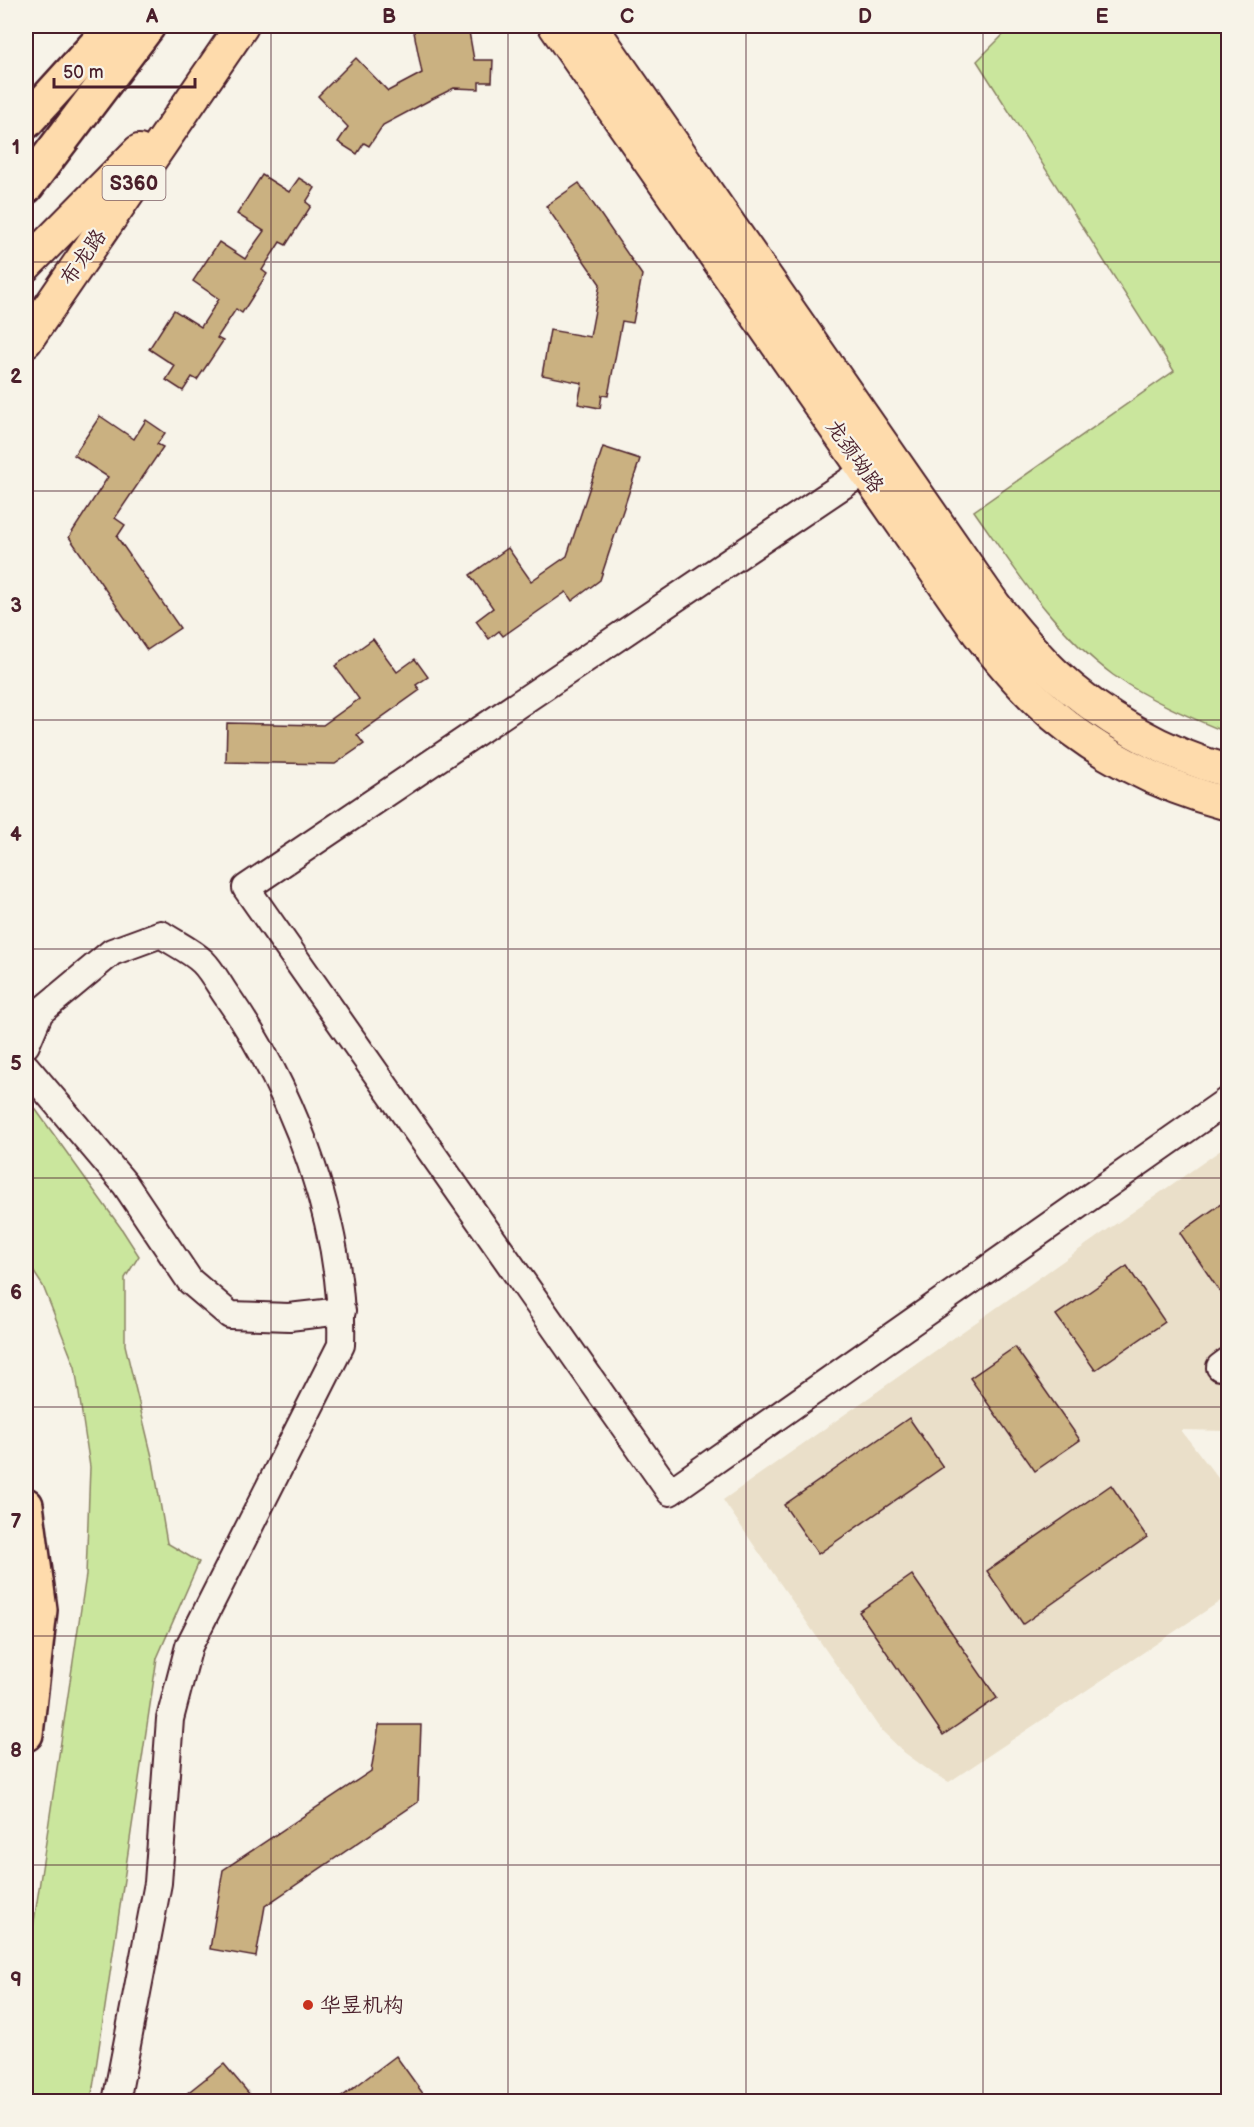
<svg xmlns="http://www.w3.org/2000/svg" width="1254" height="2127" font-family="'Balsamiq Sans','LXGW WenKai TC',sans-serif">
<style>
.built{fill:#eadfc9}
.green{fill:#cae69d;stroke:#8a8264;stroke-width:1.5}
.building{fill:#cab181;stroke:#4a1f2b;stroke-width:1.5}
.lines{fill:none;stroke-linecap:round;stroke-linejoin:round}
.minor-casing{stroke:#4a1f2b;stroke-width:30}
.major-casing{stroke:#4a1f2b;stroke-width:36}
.highway-casing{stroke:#4a1f2b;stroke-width:38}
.minor{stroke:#f7f3e8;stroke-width:26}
.major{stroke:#fedbac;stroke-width:32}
.highway{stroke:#fedbac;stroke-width:33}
.grid{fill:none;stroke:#4a1f2b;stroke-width:1.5;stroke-opacity:0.55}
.poi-dot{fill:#c8321e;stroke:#f7f3e8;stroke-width:2}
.labels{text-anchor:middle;stroke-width:4.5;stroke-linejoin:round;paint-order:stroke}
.shield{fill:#f7f3e8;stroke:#7e5f64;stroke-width:1.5}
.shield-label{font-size:20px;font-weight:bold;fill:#4a1f2b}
.street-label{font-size:21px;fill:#4a1f2b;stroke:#f7f3e8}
.poi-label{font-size:21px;fill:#4a1f2b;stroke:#f7f3e8;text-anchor:start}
.neatline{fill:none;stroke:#4a1f2b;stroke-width:2}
.grid-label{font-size:20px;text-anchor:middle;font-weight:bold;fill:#4a1f2b}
</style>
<rect width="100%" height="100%" fill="#f7f3e8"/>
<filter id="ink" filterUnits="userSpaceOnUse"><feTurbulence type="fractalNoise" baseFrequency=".0167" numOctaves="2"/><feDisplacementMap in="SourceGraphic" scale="12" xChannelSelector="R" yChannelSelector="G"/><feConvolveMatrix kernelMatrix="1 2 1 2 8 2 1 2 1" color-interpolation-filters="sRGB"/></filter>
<g filter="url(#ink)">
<!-- built -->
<polygon class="built" points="1228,1145 1228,1431 1181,1430 1228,1491 1228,1596 949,1782 934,1774 905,1753 880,1729 723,1500"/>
<!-- green -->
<g class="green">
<path d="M1012 26H1228V733C1189 717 1149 700 1113 675 1054 632 1015 569 974 511L1174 371 977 61Z"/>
<polygon points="26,1096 121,1228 139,1256 125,1278 125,1345 153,1461 167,1543 199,1562 157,1658 91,2101 26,2101 26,2025 29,1955 86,1575 90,1467 75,1367 43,1286 26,1260"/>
</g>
<!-- building -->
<g class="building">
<polygon points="422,26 468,26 474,60 493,60 492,82 479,82 479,89 454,88 430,100 383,125 369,146 364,143 357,154 338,142 348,127 318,96 356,58 388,91 422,73 413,27"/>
<polygon points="262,175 289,192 299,178 315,188 306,202 311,206 286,245 280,242 262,270 267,274 242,313 236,309 217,338 223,341 197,380 192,377 183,391 166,380 175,366 149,349 174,310 201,327 219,299 193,281 219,242 245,259 254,245 264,231 237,214"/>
<polygon points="579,183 642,275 633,323 622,321 608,396 602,395 600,408 578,404 582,383 542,375 550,330 590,337 600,284 546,206"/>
<polygon points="100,416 134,439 146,420 165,433 157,444 163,447 115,518 125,525 117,537 180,628 147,650 69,537 108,477 74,455"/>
<polygon points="603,447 640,459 600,580 572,601 566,592 503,636 499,631 489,639 476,621 493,608 470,575 508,548 531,581 567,556"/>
<polygon points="373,639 397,672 415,659 428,677 416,685 420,690 357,735 364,744 335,764 226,762 227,723 323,725 359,699 335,666"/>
<polygon points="1228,1199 1228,1304 1180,1233"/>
<polygon points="1127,1266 1165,1322 1095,1370 1056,1315"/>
<polygon points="1015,1347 1080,1440 1035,1471 970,1378"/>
<polygon points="909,1418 943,1467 818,1554 784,1505"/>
<polygon points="1111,1485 1147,1537 1023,1624 987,1571"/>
<polygon points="912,1575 997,1698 943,1735 859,1612"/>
<polygon points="379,1725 421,1725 418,1802 265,1906 256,1957 210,1949 223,1870 371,1771"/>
<polygon points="396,2056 429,2102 335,2102"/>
<polygon points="224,2064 256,2102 176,2102"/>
</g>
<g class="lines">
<!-- minor casing -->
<g class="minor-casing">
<g id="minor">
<polyline points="879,461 246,888 670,1492 1228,1100"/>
<path d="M26 1045 40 1012 112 952 161 934C174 943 192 951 203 962 213 972 220 987 229 999 295 1094 345 1228 341 1345L189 1646 170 1719 158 1883 116 2102"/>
<polyline points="26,1067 125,1184 190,1281 230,1315 289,1317 342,1311"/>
<polyline points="1220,1367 1228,1361"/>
</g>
</g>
<!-- major casing -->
<g class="major-casing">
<g id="major">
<path d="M555 26 979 634C997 657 1016 680 1037 700 1089 751 1159 786 1228 804"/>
<path d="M591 26 995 606C1013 628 1031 651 1053 672 1100 717 1165 754 1228 771"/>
<polyline points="26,265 139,151"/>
<polyline points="26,341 242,26"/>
</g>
</g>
<!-- highway casing -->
<g class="highway-casing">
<g id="highway">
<polyline points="26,122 113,26"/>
<polyline points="26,187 148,26"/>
<polyline points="26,1505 40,1610 26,1734"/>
</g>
</g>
<!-- minor -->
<use href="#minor" class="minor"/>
<!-- major -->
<use href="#major" class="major"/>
<!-- highway -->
<use href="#highway" class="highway"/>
</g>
</g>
<!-- grid -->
<path class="grid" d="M271 26V2102M508 26V2102M746 26V2102M983 26V2102M26 262H1228M26 491H1228M26 720H1228M26 949H1228M26 1178H1228M26 1407H1228M26 1636H1228M26 1865H1228"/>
<!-- markers -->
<circle class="poi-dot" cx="308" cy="2005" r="6"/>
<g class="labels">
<!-- shield labels -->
<rect class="shield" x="102.5" y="166" width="63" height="34" rx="4.5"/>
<g class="shield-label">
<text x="134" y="190">S360</text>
</g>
<!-- street labels -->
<g class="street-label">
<text transform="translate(83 257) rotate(-55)" y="7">布龙路</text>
<text transform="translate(855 456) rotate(55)" y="7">龙颈坳路</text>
</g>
<!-- poi labels -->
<g class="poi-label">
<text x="320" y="2012">华昱机构</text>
</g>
</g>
<!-- margin -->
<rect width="1254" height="2127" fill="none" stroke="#f7f3e8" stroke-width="66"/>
<!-- scale -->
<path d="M54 78v9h141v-9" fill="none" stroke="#4a1f2b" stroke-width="3"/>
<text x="63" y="78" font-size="18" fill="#4a1f2b" stroke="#f7f3e8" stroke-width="4.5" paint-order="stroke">50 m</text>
<rect x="33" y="33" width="1188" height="2061" class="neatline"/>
<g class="grid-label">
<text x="152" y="23">A</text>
<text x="389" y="23">B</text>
<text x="627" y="23">C</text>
<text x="865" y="23">D</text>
<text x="1102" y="23">E</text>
<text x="16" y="154">1</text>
<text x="16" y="383">2</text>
<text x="16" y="612">3</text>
<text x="16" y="841">4</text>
<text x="16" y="1070">5</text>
<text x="16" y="1299">6</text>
<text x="16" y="1528">7</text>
<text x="16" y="1757">8</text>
<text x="16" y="1986">9</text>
</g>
</svg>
